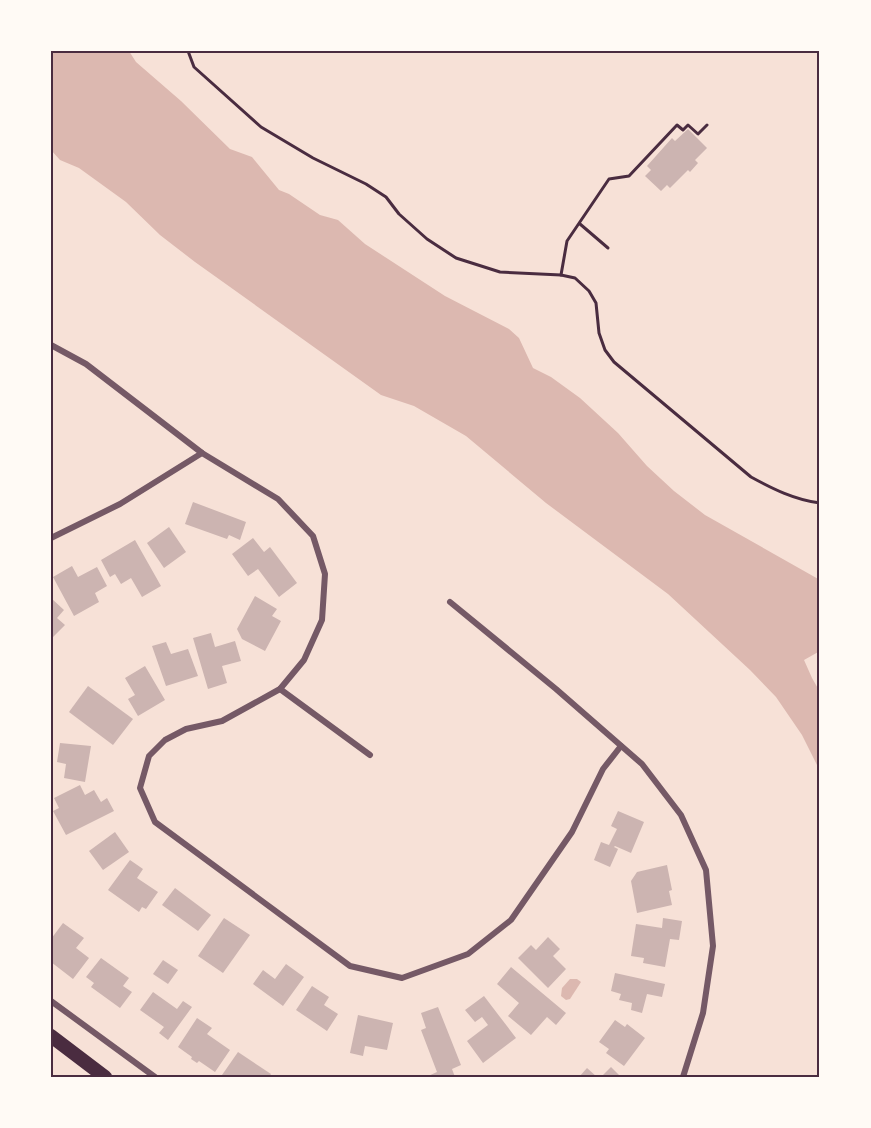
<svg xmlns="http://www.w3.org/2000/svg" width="871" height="1128" font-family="'PT Sans Narrow',sans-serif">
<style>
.water{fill:#dcb8b0}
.building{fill:#ccb4b1}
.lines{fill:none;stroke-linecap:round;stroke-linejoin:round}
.path{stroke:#4a2c40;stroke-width:3}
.minor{stroke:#755966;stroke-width:6}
.primary{stroke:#4a2c40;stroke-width:14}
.neatline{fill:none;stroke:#4a2c40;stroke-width:2}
</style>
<rect width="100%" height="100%" fill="#f7e1d7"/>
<!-- water -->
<g class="water">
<polygon points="51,51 129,51 136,62 181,101 230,149 252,157 279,190 289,194 320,215 338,220 365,244 445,296 509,329 519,338 533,368 551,377 580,398 618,433 647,466 674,491 705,515 820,580 820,651 804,660 812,678 820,692 820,771 802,735 776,697 750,670 668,594 546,503 466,436 414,406 381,395 195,262 160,235 126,202 79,168 60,160 51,150"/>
<polygon points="570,979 577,979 581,982 570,999 566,1000 561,996 562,988"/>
</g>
<!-- building -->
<g class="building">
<polygon points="688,129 707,148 695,160 698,163 690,172 688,170 670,188 667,185 661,191 645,176 651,170 647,166 672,138 675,141"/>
<polygon points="193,502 246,522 240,540 229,535 227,539 185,524"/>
<polygon points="169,527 186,552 164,568 147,543"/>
<polygon points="253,538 264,552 270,547 297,583 279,597 258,569 248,576 232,554"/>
<polygon points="135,540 161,586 142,597 131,578 121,584 115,574 110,577 101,560"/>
<polygon points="72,566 78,577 97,567 107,586 95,593 99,602 74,616 53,577"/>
<polygon points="255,596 277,609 272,616 281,621 265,651 242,639 237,629"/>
<polygon points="51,598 64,610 57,618 65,625 51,639"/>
<polygon points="211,633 215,647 235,641 241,661 222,666 227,683 208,689 193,638"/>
<polygon points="166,642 171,654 188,649 198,676 166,686 152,646"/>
<polygon points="145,666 165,700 138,716 128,699 135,695 125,678"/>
<polygon points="88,686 133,719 113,745 69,712"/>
<polygon points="60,743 91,746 85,782 64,778 66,764 57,762"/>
<polygon points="80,785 85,795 94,790 101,802 107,798 114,811 66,835 53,811 59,808 54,798"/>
<polygon points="618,811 644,822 631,853 615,846 614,847 618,849 610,867 594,860 601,842 609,845 617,829 611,826"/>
<polygon points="115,832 129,852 103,870 89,851"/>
<polygon points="130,860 143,869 137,878 158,892 146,909 142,907 139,912 108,890"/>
<polygon points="667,865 672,890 669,891 672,905 637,913 631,881 637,872"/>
<polygon points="175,888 211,915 198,931 162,905"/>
<polygon points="224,918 250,935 223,973 198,956"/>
<polygon points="663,918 682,921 679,940 670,939 665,967 643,963 644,958 631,956 636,924 662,928"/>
<polygon points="63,923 84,938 76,948 89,958 73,979 51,962 51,939"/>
<polygon points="548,937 560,949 553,956 566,969 548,988 518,958 531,945 536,950"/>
<polygon points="101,958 129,978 123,986 132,992 120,1008 91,987 94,983 86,977"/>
<polygon points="163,960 178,970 168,984 153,974"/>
<polygon points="286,964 304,977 283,1006 253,984 263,970 275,979"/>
<polygon points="511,967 566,1013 556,1025 547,1017 531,1035 508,1016 519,1003 497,984"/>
<polygon points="615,973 665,984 662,997 647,994 642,1013 631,1010 632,1003 619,1000 621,994 611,991"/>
<polygon points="312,986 329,997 324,1005 338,1014 327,1031 296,1010"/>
<polygon points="153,992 177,1009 183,1001 192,1007 168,1040 159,1033 164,1027 140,1010"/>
<polygon points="484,996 516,1038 483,1063 467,1041 488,1025 482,1017 475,1022 465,1010"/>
<polygon points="438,1007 461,1065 452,1069 455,1077 426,1077 437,1072 421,1030 426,1028 421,1013"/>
<polygon points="358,1015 393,1023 387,1050 365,1046 363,1056 350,1053"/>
<polygon points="197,1018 212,1028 207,1034 230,1050 215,1072 199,1061 197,1063 191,1059 192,1057 178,1047"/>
<polygon points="615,1020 625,1027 627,1024 645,1038 624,1066 606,1053 609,1049 599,1042"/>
<polygon points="238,1052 271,1074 269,1077 225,1077 222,1075"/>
<polygon points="611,1067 621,1077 601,1077"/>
<polygon points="587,1068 597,1077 579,1077"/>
</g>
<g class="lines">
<!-- path -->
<g class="path">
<path d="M188 51 194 67 261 127 313 158 366 184 386 197 399 214 427 239 456 258 500 272 561 275 575 278 589 291 596 303 599 333 605 350 614 362 751 477C773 489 795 500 820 503"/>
<polyline points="580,224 608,248"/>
<polyline points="561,275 567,241 609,179 629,176 677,125 683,130 688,125 698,134 707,125"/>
</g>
<!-- minor -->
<g class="minor">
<polyline points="51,345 86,364 202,453 278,499 313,536 325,574 322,620 304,660 280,689 222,721 186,729 165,740 149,756 140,788 155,822 350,966 402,978 468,954 511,920 572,832 603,769 621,746"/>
<polyline points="51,538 120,504 202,453"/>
<polyline points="450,602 556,689 642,764 681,815 706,870 713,946 703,1013 683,1077"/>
<polyline points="280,689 370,755"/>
<polyline points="51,1001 155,1077"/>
</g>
<!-- primary -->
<polyline class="primary" points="51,1036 105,1077"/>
</g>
<!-- border -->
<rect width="871" height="1128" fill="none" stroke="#fffaf5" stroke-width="105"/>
<rect x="52" y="52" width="766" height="1024" class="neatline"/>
</svg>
